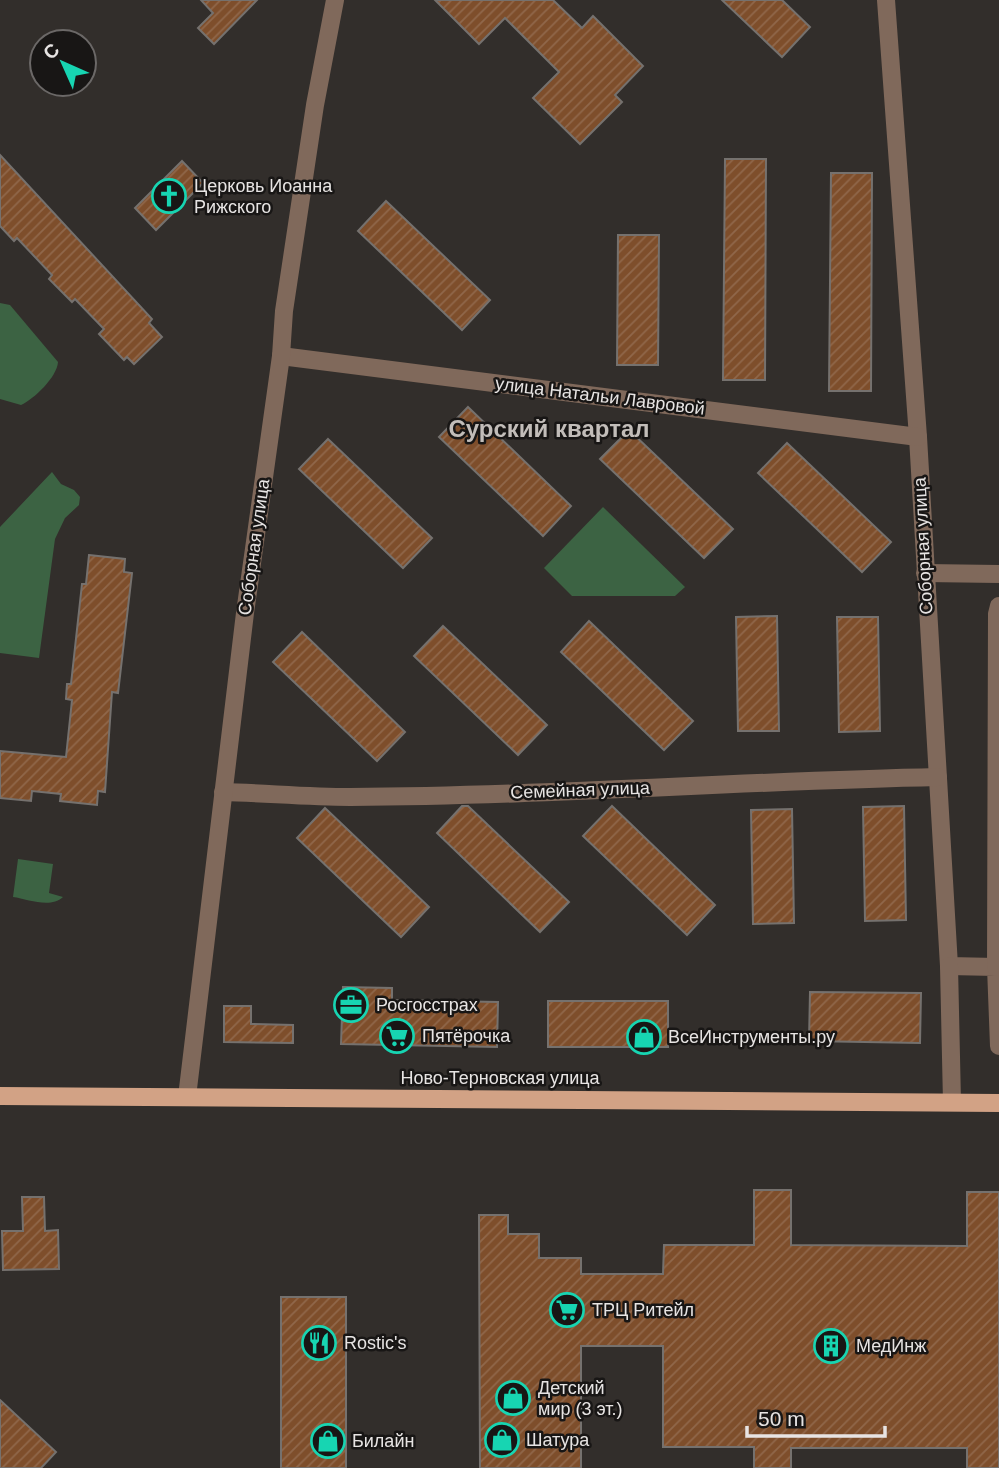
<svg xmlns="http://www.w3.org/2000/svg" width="999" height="1468" font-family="Arial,sans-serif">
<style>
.park{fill:#3c6343}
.building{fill:url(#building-hatch);stroke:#75716e;stroke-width:2}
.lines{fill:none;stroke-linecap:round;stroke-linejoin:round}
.minor{stroke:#80695b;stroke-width:18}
.major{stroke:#d2a285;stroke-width:18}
.labels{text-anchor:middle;stroke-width:5;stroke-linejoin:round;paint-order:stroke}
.poi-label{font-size:18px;fill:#e7e4e3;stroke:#181615;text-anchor:start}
.street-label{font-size:18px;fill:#e7e4e3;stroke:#181615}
.district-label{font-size:24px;font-weight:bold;fill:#c2bdb9;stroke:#181615}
</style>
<defs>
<pattern id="building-hatch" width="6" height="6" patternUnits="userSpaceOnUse" patternTransform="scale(1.75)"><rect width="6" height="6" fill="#7e4e2b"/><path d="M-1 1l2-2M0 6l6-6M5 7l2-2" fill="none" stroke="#90674a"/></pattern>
</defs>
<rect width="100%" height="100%" fill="#322e2b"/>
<!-- park -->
<g class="park">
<path d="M0 303 10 305 58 362C57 377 34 399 21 405L0 399Z"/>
<polygon points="52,472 61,484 74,490 80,497 79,505 65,518 55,539 39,658 0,653 0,527"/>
<polygon points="603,507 685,587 675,596 572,596 544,568"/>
<path d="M18 859 53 864 49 893 63 897C50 909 28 899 13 897Z"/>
</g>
<!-- building -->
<g class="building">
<polygon points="201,0 257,0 214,44 198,28 213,13"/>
<polygon points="435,0 553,0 582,28 593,16 643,66 615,95 622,102 580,144 533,98 559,72 505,18 479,44"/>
<polygon points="722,0 782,0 810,27 782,57"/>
<polygon points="0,155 152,319 149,323 162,337 134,364 127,357 124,360 99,334 104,329 75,299 72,302 49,279 52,275 17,238 14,241 0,226"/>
<polygon points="725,159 766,159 765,380 723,380"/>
<polygon points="182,161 203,183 156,230 135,208"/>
<polygon points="831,173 872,173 871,391 829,391"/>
<polygon points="386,201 490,300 462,330 358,231"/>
<polygon points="618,235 659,235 658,365 617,365"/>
<polygon points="468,407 571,506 543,536 439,437"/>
<polygon points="629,430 733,529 704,558 600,459"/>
<polygon points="328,439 432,538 403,568 299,469"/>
<polygon points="787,443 891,542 862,572 758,473"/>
<polygon points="89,555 125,559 124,572 132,573 118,693 112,692 105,792 98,791 97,805 60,801 61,794 32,791 31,801 0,798 0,751 66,757 72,700 66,699 67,684 71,684 82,584 86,584"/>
<polygon points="777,616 779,731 738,731 736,617"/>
<polygon points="837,617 878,617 880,731 839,732"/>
<polygon points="589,621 693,721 664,750 561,652"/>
<polygon points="443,626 547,725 518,755 414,656"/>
<polygon points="302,632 405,732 377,761 273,662"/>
<polygon points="462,806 468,806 569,902 540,932 437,833"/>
<polygon points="612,806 715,905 687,935 583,836"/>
<polygon points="904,806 906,920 865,921 863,807"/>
<polygon points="325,808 429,907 401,937 297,838"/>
<polygon points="792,809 794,923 753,924 751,810"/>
<polygon points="343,987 392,988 392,1000 498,1002 497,1047 341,1044"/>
<polygon points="810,992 921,993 920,1043 809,1041"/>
<rect x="548" y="1001" width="120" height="46"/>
<polygon points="224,1006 251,1006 251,1024 293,1025 293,1043 224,1042"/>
<polygon points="754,1190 791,1190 791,1245 967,1246 967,1192 999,1192 999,1468 967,1468 967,1448 791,1448 791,1468 754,1468 754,1447 663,1447 663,1346 581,1346 581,1468 480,1468 479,1215 508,1215 508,1234 539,1234 539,1258 581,1258 581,1274 663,1274 664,1245 754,1245"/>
<polygon points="22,1197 44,1197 45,1231 58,1230 59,1269 3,1270 2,1231 23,1231"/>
<rect x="281" y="1297" width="65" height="171"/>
<polygon points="0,1400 56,1452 41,1468 0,1468"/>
</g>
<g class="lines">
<!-- minor -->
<g class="minor">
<polyline points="886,0 918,437 949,966 996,967 999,1046"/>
<polyline points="281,356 918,437"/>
<polyline points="925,573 999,574"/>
<path d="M223 792C265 793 307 797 350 797 546 796 742 781 938 777"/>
<polyline points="949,966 952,1102"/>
<polyline points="996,967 997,614 999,606"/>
<polyline points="187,1097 245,613 281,356 284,311 315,105 335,0"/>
</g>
<!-- major -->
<polyline class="major" points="0,1096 999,1103"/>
</g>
<!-- icons -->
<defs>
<g id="church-ring" transform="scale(1.75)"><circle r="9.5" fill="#181615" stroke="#17d5b2" stroke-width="1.5"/><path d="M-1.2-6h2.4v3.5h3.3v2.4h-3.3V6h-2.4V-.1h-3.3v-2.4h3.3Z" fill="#17d5b2"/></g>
<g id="office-ring" transform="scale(1.75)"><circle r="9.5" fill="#181615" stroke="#17d5b2" stroke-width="1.5"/><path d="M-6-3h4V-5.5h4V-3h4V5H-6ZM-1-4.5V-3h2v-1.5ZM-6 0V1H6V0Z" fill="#17d5b2"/></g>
<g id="supermarket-ring" transform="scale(1.75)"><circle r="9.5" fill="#181615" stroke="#17d5b2" stroke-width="1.5"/><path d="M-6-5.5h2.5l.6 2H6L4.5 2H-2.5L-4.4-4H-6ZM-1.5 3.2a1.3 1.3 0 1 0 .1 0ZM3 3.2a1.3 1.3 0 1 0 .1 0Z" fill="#17d5b2"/></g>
<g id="shop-ring" transform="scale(1.75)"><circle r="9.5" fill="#181615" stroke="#17d5b2" stroke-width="1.5"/><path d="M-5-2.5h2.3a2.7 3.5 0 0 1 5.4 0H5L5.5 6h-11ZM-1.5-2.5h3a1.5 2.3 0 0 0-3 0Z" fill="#17d5b2"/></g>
<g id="restaurant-ring" transform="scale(1.75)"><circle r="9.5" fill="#181615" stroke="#17d5b2" stroke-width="1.5"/><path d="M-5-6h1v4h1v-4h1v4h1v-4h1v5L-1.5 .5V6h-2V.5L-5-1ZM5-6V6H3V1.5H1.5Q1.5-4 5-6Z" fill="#17d5b2"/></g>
<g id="building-ring" transform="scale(1.75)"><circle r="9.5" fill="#181615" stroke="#17d5b2" stroke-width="1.5"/><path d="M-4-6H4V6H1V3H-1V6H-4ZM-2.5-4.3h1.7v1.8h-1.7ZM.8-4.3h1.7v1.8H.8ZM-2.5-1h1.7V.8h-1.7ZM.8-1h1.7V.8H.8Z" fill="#17d5b2"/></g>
</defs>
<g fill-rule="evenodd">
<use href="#church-ring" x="169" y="196"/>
<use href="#office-ring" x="351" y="1005"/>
<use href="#supermarket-ring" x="397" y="1036"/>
<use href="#shop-ring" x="644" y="1037"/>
<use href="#supermarket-ring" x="567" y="1310"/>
<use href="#restaurant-ring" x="319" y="1343"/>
<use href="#building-ring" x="831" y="1346"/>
<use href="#shop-ring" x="513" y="1398"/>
<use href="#shop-ring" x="502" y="1440"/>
<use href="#shop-ring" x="328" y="1441"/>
</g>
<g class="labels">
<!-- poi labels -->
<g class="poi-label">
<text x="194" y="192">Церковь Иоанна<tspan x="194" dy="21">Рижского</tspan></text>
<text x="376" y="1011">Росгосстрах</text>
<text x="422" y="1042">Пятёрочка</text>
<text x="668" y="1043">ВсеИнструменты.ру</text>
<text x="592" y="1316">ТРЦ Ритейл</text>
<text x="344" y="1349">Rostic's</text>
<text x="856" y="1352">МедИнж</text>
<text x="538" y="1394">Детский<tspan x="538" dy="21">мир (3 эт.)</tspan></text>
<text x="526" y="1446">Шатура</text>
<text x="352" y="1447">Билайн</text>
</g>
<!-- street labels -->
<g class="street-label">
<text transform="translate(600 396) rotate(7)" y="6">улица Натальи Лавровой</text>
<text transform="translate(923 546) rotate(-93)" y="6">Соборная улица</text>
<text transform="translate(254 547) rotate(-82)" y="6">Соборная улица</text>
<text transform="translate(580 790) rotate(-2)" y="6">Семейная улица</text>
<text x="500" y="1084">Ново-Терновская улица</text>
</g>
<!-- district labels -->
<g class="district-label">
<text x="549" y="437">Сурский квартал</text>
</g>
</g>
<!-- north arrow -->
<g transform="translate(63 63) rotate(315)"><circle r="33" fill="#181615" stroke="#6b6867" stroke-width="2"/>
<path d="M0-5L12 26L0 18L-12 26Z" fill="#17d5b2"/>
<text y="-10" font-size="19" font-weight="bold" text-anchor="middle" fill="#e7e4e3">С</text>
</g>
<!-- scale -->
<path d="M747 1426v10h138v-10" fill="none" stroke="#e7e4e3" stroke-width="3.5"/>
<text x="758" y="1426" font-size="21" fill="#e7e4e3" stroke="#181615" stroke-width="5" paint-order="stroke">50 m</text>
</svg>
